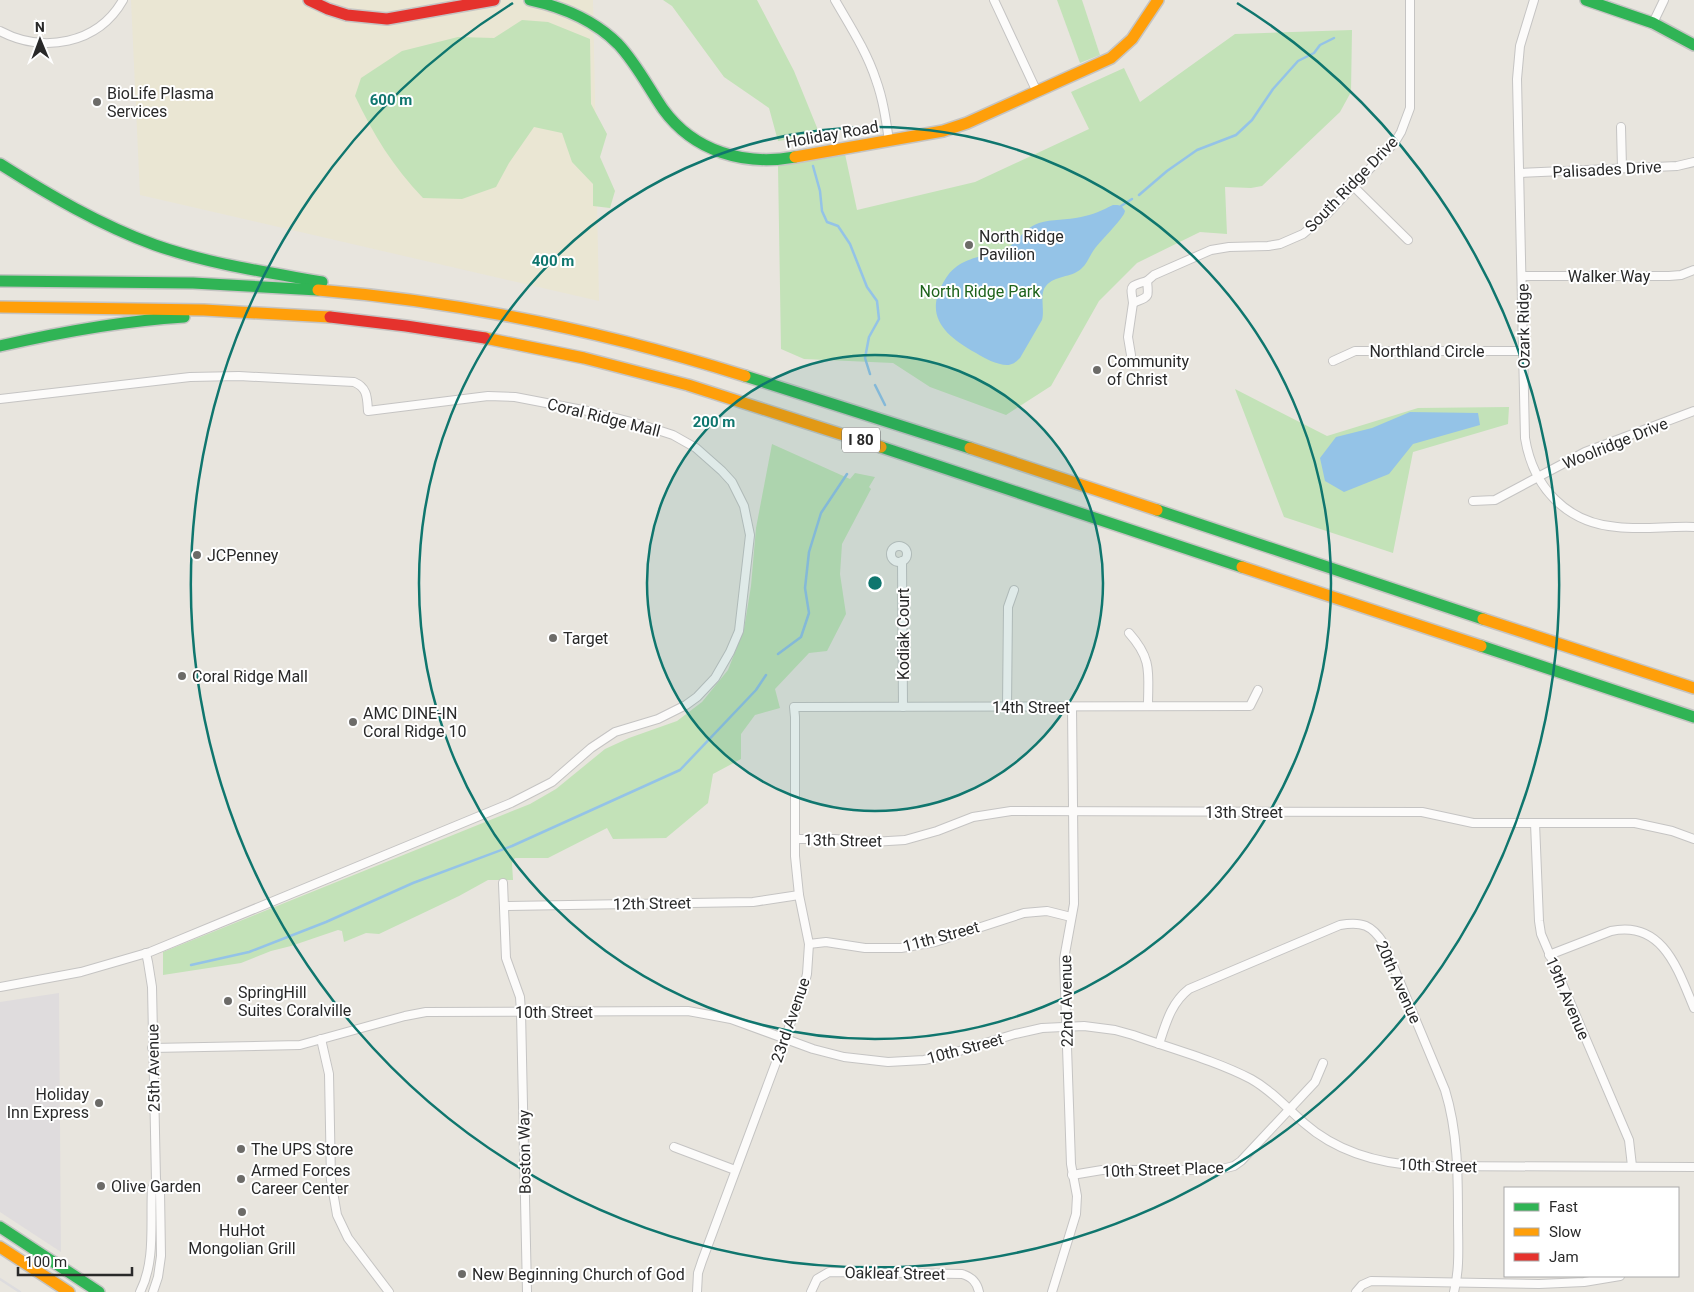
<svg xmlns="http://www.w3.org/2000/svg" width="1694" height="1292" font-family="Roboto,sans-serif">
<style>
.industrial{fill:#dfdcdd}
.education{fill:#eae6d3}
.green{fill:#c3e2b8}
.water{fill:#94c3e7}
.lines{fill:none;stroke-linecap:round;stroke-linejoin:round}
.stream{stroke:#94c3e7;stroke-width:2.5}
.street-casing{stroke:#c5c4c3;stroke-width:10}
.fast-casing{stroke:#c5c4c3;stroke-width:14}
.slow-casing{stroke:#c5c4c3;stroke-width:14}
.jam-casing{stroke:#c5c4c3;stroke-width:14}
.street{stroke:#fcfbfa;stroke-width:8}
.fast{stroke:#30b455;stroke-width:11}
.slow{stroke:#ff9f0a;stroke-width:11}
.jam{stroke:#e5322d;stroke-width:11}
.rail{stroke:#dddcde;stroke-width:2.5}
.ring{fill:none;stroke:#0f766e;stroke-width:2.5}
.poi-dot{fill:#6c6b68;stroke:#fff;stroke-width:2}
.labels{text-anchor:middle;stroke-width:4;stroke-linejoin:round;paint-order:stroke}
.shield{fill:#fff;stroke:#696969;stroke-width:1}
.shield-label{font-size:15px;font-weight:bold;fill:#292929}
.poi-label{font-size:16px;fill:#292929;stroke:#fff;text-anchor:start}
.street-label{font-size:16px;fill:#292929;stroke:#fff}
.park-label{font-size:16px;fill:#1e631b;stroke:#fff}
.centre{fill:#0f766e;stroke:#fff;stroke-width:2.5}
.ring-label{font-size:15px;text-anchor:middle;font-weight:bold;fill:#0f766e;stroke:#fff;stroke-width:4;stroke-linejoin:round;paint-order:stroke}
</style>
<rect width="100%" height="100%" fill="#e8e5de"/>
<!-- industrial -->
<polygon class="industrial" points="59,993 61,1252 0,1212 0,1002"/>
<!-- education -->
<polygon class="education" points="131,0 593,0 599,301 140,195"/>
<!-- green -->
<g class="green">
<polygon points="663,0 757,0 794,71 820,135 778,141 769,108 724,77 672,6"/>
<polygon points="1057,0 1082,0 1100,55 1080,63"/>
<path d="M522 20 548 22 590 39 591 104 607 134 600 157 615 191 610 208 593 206V184L572 162 562 133 534 127 509 163 496 187 462 199 423 198C393 167 373 134 355 96L361 78 402 51 458 37 494 38Z"/>
<polygon points="1352,30 1351,92 1340,112 1262,186 1251,188 1225,187 1227,234 1200,232 1137,263 1099,301 1051,386 1006,415 930,387 893,363 804,359 781,349 778,166 845,154 857,210 975,182 1089,129 1071,92 1124,68 1140,102 1235,34"/>
<polygon points="1235,389 1327,436 1418,408 1509,407 1508,424 1413,452 1393,553 1284,517"/>
<polygon points="772,444 850,479 855,473 875,477 869,487 871,489 842,544 840,574 846,614 827,651 809,653 775,689 780,708 755,715 741,734 741,759 713,774 708,803 666,838 613,839 607,828 548,858 515,858 512,863 513,880 488,880 459,896 379,934 366,933 344,942 342,931 338,930 291,946 271,951 241,963 163,975 163,952 530,804 556,789 605,749 629,738 677,721 702,702 728,670 744,629 751,586 756,528"/>
</g>
<!-- water -->
<g class="water">
<path d="M1113 205C1119 205 1122 205 1125 211L1124 214C1116 226 1105 236 1096 247 1090 254 1088 263 1081 269 1071 278 1055 275 1046 286 1039 293 1045 309 1042 320L1020 358C1017 361 1013 365 1007 365 997 365 984 358 976 353 944 335 922 315 946 278 957 261 974 258 992 253 995 253 1000 252 1003 251 1017 244 1023 228 1039 223 1052 219 1067 220 1081 217 1092 215 1103 210 1113 205Z"/>
<polygon points="1410,412 1478,413 1480,425 1413,444 1389,474 1344,492 1325,481 1320,458 1336,437 1372,428"/>
</g>
<g class="lines">
<!-- stream -->
<g class="stream">
<polyline points="813,166 820,191 822,211 827,222 838,226 850,244 867,287 877,301 879,319 869,337 865,358 870,374"/>
<polyline points="1139,195 1167,171 1197,150 1236,135 1252,120 1273,89 1298,61 1314,53 1320,45 1334,38"/>
<polyline points="1121,206 1132,199"/>
<polyline points="875,385 885,405"/>
<polyline points="778,654 801,637 809,613 805,588 809,552 821,513 847,474"/>
<polyline points="191,965 249,952 326,922 413,883 512,846 680,770 756,690 766,675"/>
</g>
<!-- street casing -->
<g class="street-casing">
<g id="street">
<path d="M835 0C850 26 867 52 876 80 883 99 886 120 889 141"/>
<polyline points="994,0 1037,92"/>
<path d="M1534 0 1520 46 1517 79 1525 438C1533 487 1566 523 1617 527 1642 530 1668 526 1694 527"/>
<polyline points="1653,23 1664,0"/>
<path d="M0 31C43 54 98 44 123 0"/>
<polyline points="1621,127 1622,168"/>
<polyline points="1520,173 1677,166 1694,162"/>
<polyline points="1353,186 1408,240"/>
<polyline points="1522,276 1669,276 1681,275 1694,270"/>
<polyline points="1147,281 1154,275 1211,250 1229,247 1268,246 1280,244 1303,234 1327,214 1395,142 1401,132 1410,108 1410,0"/>
<path d="M1147 281C1149 299 1149 296 1133 303 1131 286 1128 286 1147 281Z"/>
<polyline points="1131,355 1128,337 1133,303"/>
<polyline points="1333,361 1355,351 1523,351"/>
<path d="M0 399 190 377 239 376 354 382C368 388 367 398 368 411L488 396 515 397 593 412 639 424 673 435 696 448 722 471 732 482 744 506 750 535 739 631 730 652 715 678 697 697 686 705 658 719 615 732 591 748 552 782 511 803 150 952 81 972 0 987"/>
<polyline points="1473,501 1495,500 1585,452 1694,411"/>
<circle cx="899" cy="554" r="8"/>
<polyline points="902,561 903,707"/>
<path d="M1129 633C1153 660 1148 673 1148 706"/>
<polyline points="1007,707 1008,607 1014,590"/>
<polyline points="1535,823 1539,921 1541,934 1629,1140 1632,1166"/>
<polyline points="795,839 834,839 872,842 905,840 937,831 973,817 1011,811 1422,812 1473,823 1635,823 1672,831 1694,839"/>
<polyline points="503,883 506,958 520,997 521,1012 527,1292"/>
<polyline points="504,906 753,902 799,895"/>
<polyline points="809,944 826,942 865,948 901,948 935,942 1024,913 1047,911 1071,917"/>
<polyline points="146,953 148,962 152,987 156,1180 160,1191 161,1256 158,1277 153,1292"/>
<path d="M1549 955 1611 931C1663 920 1678 970 1694 1008"/>
<polyline points="321,1039 329,1074 331,1180 337,1215 348,1238 389,1292"/>
<path d="M1159 1044C1166 1023 1171 1003 1189 989L1340 925C1362 921 1372 925 1384 944L1445 1090C1458 1132 1458 1176 1458 1219 1458 1244 1460 1268 1454 1292"/>
<path d="M152 1048 300 1045 405 1016 426 1012 688 1011 731 1019 813 1049 844 1057 888 1062 924 1060 943 1056 1015 1034 1042 1028 1084 1026 1115 1030 1133 1035C1172 1049 1214 1060 1251 1079 1271 1090 1287 1108 1304 1123 1337 1152 1381 1164 1424 1166L1694 1167"/>
<polyline points="674,1147 735,1170"/>
<polyline points="1072,1175 1102,1170 1218,1170 1234,1166 1241,1161 1315,1082 1323,1063"/>
<path d="M140 1292C156 1261 150 1221 152 1188L156 1183"/>
<polyline points="697,1292 698,1273 702,1261 803,990 807,974 809,944 799,895 795,856 795,717 794,707 1250,706 1258,690"/>
<path d="M811 1292 817 1279 829 1272 962 1274C972 1277 977 1282 979 1292"/>
<polyline points="1052,1292 1076,1214 1077,1196 1071,1164 1064,959 1074,904 1072,707"/>
<polyline points="1356,1292 1362,1285 1371,1281 1539,1284 1584,1282 1620,1276"/>
</g>
</g>
<!-- fast casing -->
<g class="fast-casing">
<g id="fast">
<path d="M530 0C562 7 594 20 618 44 636 63 648 87 663 109 694 152 745 166 795 157"/>
<polyline points="1586,0 1653,23 1694,45"/>
<path d="M0 164C49 195 100 225 155 245 209 264 266 272 322 282"/>
<polyline points="0,281 193,283 318,290"/>
<path d="M0 346C61 332 122 321 184 317"/>
<polyline points="745,376 970,448"/>
<polyline points="881,447 1242,567"/>
<polyline points="1157,510 1483,619"/>
<polyline points="1481,646 1694,717"/>
<polyline points="0,1227 99,1292"/>
</g>
</g>
<!-- slow casing -->
<g class="slow-casing">
<g id="slow">
<polyline points="795,157 943,131 967,123 1111,58 1132,39 1158,0"/>
<path d="M318 290C464 302 606 332 745 376"/>
<polyline points="0,307 204,310 330,317"/>
<polyline points="485,338 584,358 688,385 881,447"/>
<polyline points="970,448 1157,510"/>
<polyline points="1242,567 1481,646"/>
<polyline points="1483,619 1694,688"/>
<polyline points="0,1247 69,1292"/>
</g>
</g>
<!-- jam casing -->
<g class="jam-casing">
<g id="jam">
<polyline points="309,0 328,9 347,15 387,19 494,0"/>
<polyline points="330,317 406,326 485,338"/>
</g>
</g>
<!-- street -->
<use href="#street" class="street"/>
<!-- fast -->
<use href="#fast" class="fast"/>
<!-- slow -->
<use href="#slow" class="slow"/>
<!-- jam -->
<use href="#jam" class="jam"/>
<!-- rail -->
<polyline class="rail" points="0,1279 20,1292"/>
</g>
<!-- distance rings -->
<circle cx="875" cy="583" r="228" fill="#0f766e" fill-opacity=".12"/>
<g class="ring">
<circle cx="875" cy="583" r="228"/>
<circle cx="875" cy="583" r="456"/>
<path d="M1237 3A684 684 0 1 1 513 3"/>
</g>
<!-- markers -->
<g class="poi-dot">
<circle cx="97" cy="102" r="5"/>
<circle cx="969" cy="245" r="5"/>
<circle cx="1097" cy="370" r="5"/>
<circle cx="197" cy="555" r="5"/>
<circle cx="553" cy="638" r="5"/>
<circle cx="182" cy="676" r="5"/>
<circle cx="353" cy="722" r="5"/>
<circle cx="228" cy="1001" r="5"/>
<circle cx="99" cy="1103" r="5"/>
<circle cx="241" cy="1149" r="5"/>
<circle cx="241" cy="1179" r="5"/>
<circle cx="101" cy="1186" r="5"/>
<circle cx="242" cy="1212" r="5"/>
<circle cx="462" cy="1274" r="5"/>
</g>
<g class="labels">
<!-- shield labels -->
<rect class="shield" x="842" y="427.5" width="38" height="25" rx="4"/>
<g class="shield-label">
<text x="861" y="445">I 80</text>
</g>
<!-- poi labels -->
<g class="poi-label">
<text x="107" y="99">BioLife Plasma<tspan x="107" dy="18">Services</tspan></text>
<text x="979" y="242">North Ridge<tspan x="979" dy="18">Pavilion</tspan></text>
<text x="1107" y="367">Community<tspan x="1107" dy="18">of Christ</tspan></text>
<text x="207" y="561">JCPenney</text>
<text x="563" y="644">Target</text>
<text x="192" y="682">Coral Ridge Mall</text>
<text x="363" y="719">AMC DINE-IN<tspan x="363" dy="18">Coral Ridge 10</tspan></text>
<text x="238" y="998">SpringHill<tspan x="238" dy="18">Suites Coralville</tspan></text>
<text x="89" y="1100" text-anchor="end">Holiday<tspan x="89" dy="18">Inn Express</tspan></text>
<text x="251" y="1155">The UPS Store</text>
<text x="251" y="1176">Armed Forces<tspan x="251" dy="18">Career Center</tspan></text>
<text x="111" y="1192">Olive Garden</text>
<text x="242" y="1236" text-anchor="middle">HuHot<tspan x="242" dy="18">Mongolian Grill</tspan></text>
<text x="472" y="1280">New Beginning Church of God</text>
</g>
<!-- street labels -->
<g class="street-label">
<text transform="translate(832 134) rotate(-10)" y="6">Holiday Road</text>
<text transform="translate(1607 169) rotate(-3)" y="6">Palisades Drive</text>
<text transform="translate(1351 184) rotate(-46)" y="6">South Ridge Drive</text>
<text x="1609" y="282">Walker Way</text>
<text transform="translate(1523 326) rotate(-91)" y="6">Ozark Ridge</text>
<text x="1427" y="357">Northland Circle</text>
<text transform="translate(604 417) rotate(14)" y="6">Coral Ridge Mall</text>
<text transform="translate(1615 443) rotate(-22)" y="6">Woolridge Drive</text>
<text transform="translate(903 634) rotate(-90)" y="6">Kodiak Court</text>
<text x="1031" y="713">14th Street</text>
<text x="1244" y="818">13th Street</text>
<text transform="translate(843 840) rotate(1)" y="6">13th Street</text>
<text transform="translate(652 903) rotate(-1)" y="6">12th Street</text>
<text transform="translate(941 936) rotate(-15)" y="6">11th Street</text>
<text transform="translate(1399 982) rotate(66)" y="6">20th Avenue</text>
<text transform="translate(1568 998) rotate(67)" y="6">19th Avenue</text>
<text transform="translate(1066 1001) rotate(-91)" y="6">22nd Avenue</text>
<text x="554" y="1018">10th Street</text>
<text transform="translate(790 1020) rotate(-71)" y="6">23rd Avenue</text>
<text transform="translate(965 1048) rotate(-15)" y="6">10th Street</text>
<text transform="translate(153 1068) rotate(-91)" y="6">25th Avenue</text>
<text transform="translate(524 1152) rotate(-91)" y="6">Boston Way</text>
<text transform="translate(1438 1165) rotate(2)" y="6">10th Street</text>
<text transform="translate(1163 1169) rotate(-2)" y="6">10th Street Place</text>
<text transform="translate(895 1273) rotate(1)" y="6">Oakleaf Street</text>
</g>
<!-- park labels -->
<g class="park-label">
<text x="980" y="297">North Ridge Park</text>
</g>
</g>
<circle cx="875" cy="583" r="8" class="centre"/>
<g class="ring-label">
<text x="391" y="105">600 m</text>
<text x="553" y="266">400 m</text>
<text x="714" y="427">200 m</text>
</g>
<!-- legend -->
<rect x="1504" y="1187" width="175" height="90" fill="#ffffff" stroke="#a9a9a9"/>
<rect x="1514" y="1203" width="25" height="8" fill="#30b455" stroke="#a9a9a9"/>
<text x="1549" y="1212" font-size="15" fill="#292929">Fast</text>
<rect x="1514" y="1228" width="25" height="8" fill="#ff9f0a" stroke="#a9a9a9"/>
<text x="1549" y="1237" font-size="15" fill="#292929">Slow</text>
<rect x="1514" y="1253" width="25" height="8" fill="#e5322d" stroke="#a9a9a9"/>
<text x="1549" y="1262" font-size="15" fill="#292929">Jam</text>
<!-- north arrow -->
<g transform="translate(40 40) rotate(359)" stroke="#ffffff" stroke-width="4" paint-order="stroke">
<path d="M0-4L9 19L0 12L-9 19Z" fill="#292929"/>
<text y="-8" font-size="14" font-weight="bold" text-anchor="middle" fill="#292929">N</text>
</g>
<!-- scale -->
<path d="M18 1267v8h114v-8" fill="none" stroke="#292929" stroke-width="2.5"/>
<text x="25" y="1267" font-size="15" fill="#292929" stroke="#ffffff" stroke-width="4" paint-order="stroke">100 m</text>
</svg>
